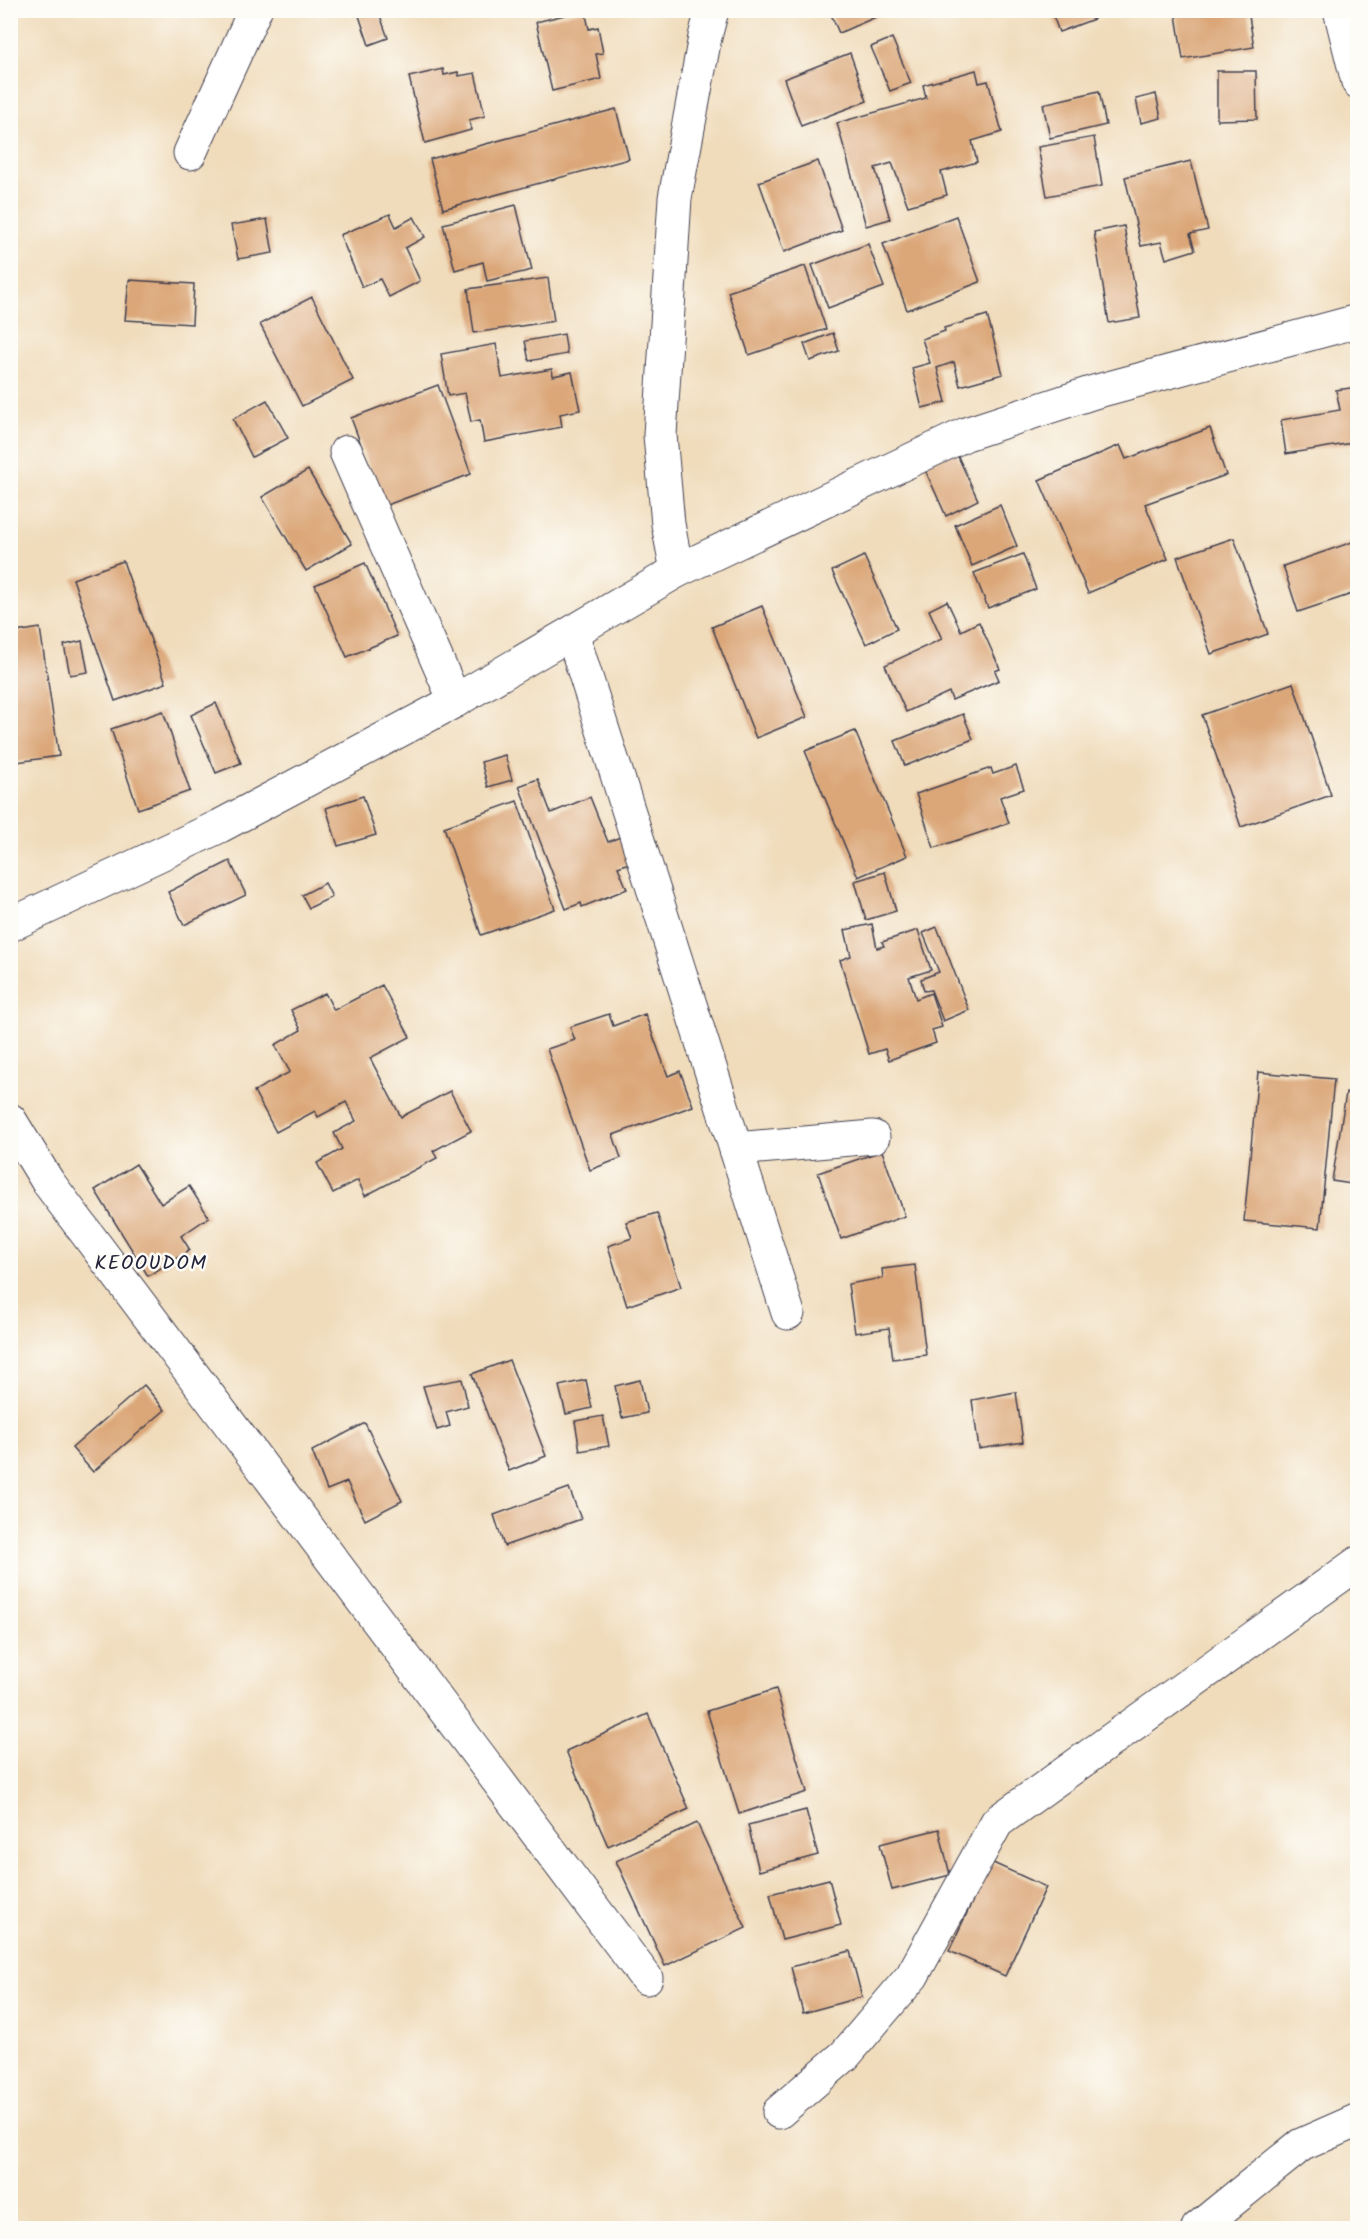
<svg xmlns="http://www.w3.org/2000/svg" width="1368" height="2239" font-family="Kalam,sans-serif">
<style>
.building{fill:#dba779}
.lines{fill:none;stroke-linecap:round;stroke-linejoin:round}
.minor-casing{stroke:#413e4e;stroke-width:35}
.minor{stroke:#fff;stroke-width:33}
.labels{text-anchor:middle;stroke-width:5;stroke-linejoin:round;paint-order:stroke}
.quarter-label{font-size:20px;letter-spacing:1.5px;fill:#22223b;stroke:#fdfcf7}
</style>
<rect width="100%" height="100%" fill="#fdfcf7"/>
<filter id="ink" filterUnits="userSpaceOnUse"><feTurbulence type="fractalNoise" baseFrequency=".0167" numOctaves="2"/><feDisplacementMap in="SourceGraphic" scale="12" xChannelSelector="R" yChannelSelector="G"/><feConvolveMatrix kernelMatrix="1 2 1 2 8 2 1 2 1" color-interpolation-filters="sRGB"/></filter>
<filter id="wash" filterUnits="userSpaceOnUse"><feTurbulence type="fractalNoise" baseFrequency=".008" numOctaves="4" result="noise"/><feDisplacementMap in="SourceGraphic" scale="24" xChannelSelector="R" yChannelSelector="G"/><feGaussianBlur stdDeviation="1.35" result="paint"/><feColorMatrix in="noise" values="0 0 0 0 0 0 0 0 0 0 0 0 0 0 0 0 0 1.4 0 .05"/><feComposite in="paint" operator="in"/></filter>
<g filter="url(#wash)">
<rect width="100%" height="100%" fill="#f0dcbb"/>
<g id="blocks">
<!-- building -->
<g class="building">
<polygon points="357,10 378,10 388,38 369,45"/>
<polygon points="585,10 589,29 598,27 603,53 596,54 601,79 552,91 536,22"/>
<polygon points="829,10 892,10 839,33"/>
<polygon points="1051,10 1091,10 1094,19 1059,32"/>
<polygon points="1201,10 1248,10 1254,47 1183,59 1176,15"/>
<polygon points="892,38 911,83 890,91 871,47"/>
<polygon points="850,53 867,101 801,126 784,79"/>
<polygon points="443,69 444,75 458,72 459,76 475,73 485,116 469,120 471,130 425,143 409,77"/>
<polygon points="976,70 979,83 988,81 1002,132 972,141 977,162 941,172 947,195 908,206 892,163 875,168 890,219 866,226 837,123 926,98 923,85"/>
<polygon points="1217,71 1256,71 1257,119 1217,120"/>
<polygon points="1099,91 1106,125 1050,138 1043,104"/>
<polygon points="1156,94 1161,118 1141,123 1136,99"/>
<polygon points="616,109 629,159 443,209 430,159"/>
<polygon points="1094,137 1102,186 1047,196 1038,147"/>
<polygon points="818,161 842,230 784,252 759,182"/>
<polygon points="1191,161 1208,230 1190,234 1195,250 1166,259 1161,242 1141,246 1125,177"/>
<polygon points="516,205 532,270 487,281 483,262 455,270 443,224"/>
<polygon points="390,214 396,227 414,217 425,237 405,248 420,281 389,297 380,279 362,287 340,235"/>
<polygon points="956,216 980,282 907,310 883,244"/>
<polygon points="267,219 273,253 238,259 231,225"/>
<polygon points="1124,226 1140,318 1109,323 1094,232"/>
<polygon points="868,244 884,287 828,308 812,265"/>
<polygon points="805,266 826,329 749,355 728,292"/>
<polygon points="548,278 554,321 474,333 468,289"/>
<polygon points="129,280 194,284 192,324 125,320"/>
<polygon points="312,297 353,380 302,406 260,324"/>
<polygon points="987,315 1003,374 960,386 954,362 937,368 946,402 922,408 912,368 930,363 922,339 945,331 944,328"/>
<polygon points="833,333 839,351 810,361 804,344"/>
<polygon points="564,334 567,354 529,361 525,341"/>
<polygon points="496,344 502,378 552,369 553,376 572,372 580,410 560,414 562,427 484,442 480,420 471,422 465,393 448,396 441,354"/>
<polygon points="438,385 471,474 384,506 351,418"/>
<polygon points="1358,387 1358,442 1286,454 1281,420 1340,410 1336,390"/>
<polygon points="267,400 288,438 252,457 233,419"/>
<polygon points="1210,428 1226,475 1145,504 1168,559 1088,593 1039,480 1120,445 1126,459"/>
<polygon points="955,450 978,500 946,516 923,465"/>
<polygon points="308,470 352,544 306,571 262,497"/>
<polygon points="1000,505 1017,546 972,566 955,525"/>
<polygon points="1234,538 1268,634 1211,654 1177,557"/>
<polygon points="1358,540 1358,592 1298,612 1283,566"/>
<polygon points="1023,554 1036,589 988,608 974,573"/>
<polygon points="864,556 897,629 866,644 832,571"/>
<polygon points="123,561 166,683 115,701 73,579"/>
<polygon points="365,563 397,636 347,657 315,585"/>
<polygon points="947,601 961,631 979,622 1000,669 995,671 999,680 952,700 949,692 906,712 885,665 942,639 929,610"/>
<polygon points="762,606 807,717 756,738 712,627"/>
<polygon points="40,628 59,756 10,763 10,633"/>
<polygon points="82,641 88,672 70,675 64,645"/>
<polygon points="1293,683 1331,795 1241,827 1202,715"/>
<polygon points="216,703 241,763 216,773 191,715"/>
<polygon points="163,711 190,791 138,809 111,729"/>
<polygon points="963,714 973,739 905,766 895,741"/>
<polygon points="855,731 907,856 858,877 805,751"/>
<polygon points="505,755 512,780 488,787 481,762"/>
<polygon points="1016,766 1024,789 1000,797 1009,823 934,848 916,794 991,768 993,774"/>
<polygon points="538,779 551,813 590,797 608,842 620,837 629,863 618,867 627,889 582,907 581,903 566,909 519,786"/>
<polygon points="363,796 376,835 338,846 326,808"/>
<polygon points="517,801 555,909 481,935 444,827"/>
<polygon points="230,861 246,895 184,925 168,892"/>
<polygon points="885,872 896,911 866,920 855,881"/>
<polygon points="325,883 332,897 309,908 302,895"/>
<polygon points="872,924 877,948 884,946 882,942 918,930 931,970 909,977 916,999 931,993 942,1027 932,1030 936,1043 889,1060 885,1049 869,1054 840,960 851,956 845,930"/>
<polygon points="937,927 969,1010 943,1021 931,990 924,991 921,979 939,972 923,933"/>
<polygon points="382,985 410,1037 370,1058 401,1117 450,1091 471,1131 433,1151 437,1158 365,1196 358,1180 333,1193 317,1163 342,1149 334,1133 356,1121 346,1102 318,1117 315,1111 276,1132 254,1091 290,1072 275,1045 301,1030 291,1010 325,993 334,1010"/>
<polygon points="609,1014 613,1026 645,1014 668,1076 680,1071 693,1106 613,1135 621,1158 590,1170 547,1049 575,1040 570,1027"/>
<polygon points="1258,1072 1334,1079 1320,1228 1244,1221"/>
<polygon points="1346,1093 1358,1095 1358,1185 1332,1181"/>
<polygon points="882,1151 905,1216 841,1239 818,1173"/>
<polygon points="136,1164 161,1204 189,1186 209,1217 181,1236 190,1250 148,1276 95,1190"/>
<polygon points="657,1213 681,1287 627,1306 608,1246 632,1238 626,1222"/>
<polygon points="915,1265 926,1355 893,1359 889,1328 855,1333 848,1284 883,1278 882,1269"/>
<polygon points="509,1360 546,1456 509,1471 472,1374"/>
<polygon points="462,1379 468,1406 446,1412 450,1426 437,1430 423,1386"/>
<polygon points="586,1380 592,1408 566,1414 559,1386"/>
<polygon points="640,1380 647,1413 622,1418 615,1386"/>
<polygon points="144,1385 165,1410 93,1472 72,1448"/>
<polygon points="1016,1392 1023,1442 979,1449 972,1400"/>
<polygon points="603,1416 609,1446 580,1451 575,1421"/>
<polygon points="365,1423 402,1501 365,1520 347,1482 327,1490 312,1451"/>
<polygon points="569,1488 581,1519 504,1546 494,1515"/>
<polygon points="776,1689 807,1792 739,1814 707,1711"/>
<polygon points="648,1714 689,1809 608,1846 566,1751"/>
<polygon points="806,1810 818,1855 759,1871 748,1825"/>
<polygon points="697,1823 746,1928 665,1966 616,1861"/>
<polygon points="939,1829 950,1875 892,1890 880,1844"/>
<polygon points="991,1862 1046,1887 1005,1976 949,1951"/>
<polygon points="829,1879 841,1925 782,1940 770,1894"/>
<polygon points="850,1951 862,1997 803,2013 791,1967"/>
</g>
</g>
</g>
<g filter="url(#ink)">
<use href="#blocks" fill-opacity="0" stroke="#413e4e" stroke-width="1.5"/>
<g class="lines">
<!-- minor casing -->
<g class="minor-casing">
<g id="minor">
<polyline points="1340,10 1358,82"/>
<polyline points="190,153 255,10"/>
<polyline points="346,452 455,701"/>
<polyline points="677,571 668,524 660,435 675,198 705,37 712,10"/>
<polyline points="572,633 788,1313"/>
<polyline points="10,925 220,826 455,701 677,571 966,434 1094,392 1358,321"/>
<polyline points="10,1120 48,1182 646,1978"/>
<polyline points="736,1149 873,1137"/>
<polyline points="779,2112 845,2055 912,1976 997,1822 1358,1563"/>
<polyline points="1198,2228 1301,2145 1358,2120"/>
</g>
</g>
<!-- minor -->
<use href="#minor" class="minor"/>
</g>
</g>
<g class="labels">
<!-- quarter labels -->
<g class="quarter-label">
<text x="151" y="1269">KEOOUDOM</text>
</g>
</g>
<!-- margin -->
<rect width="1368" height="2239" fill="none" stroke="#fdfcf7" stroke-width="36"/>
</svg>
